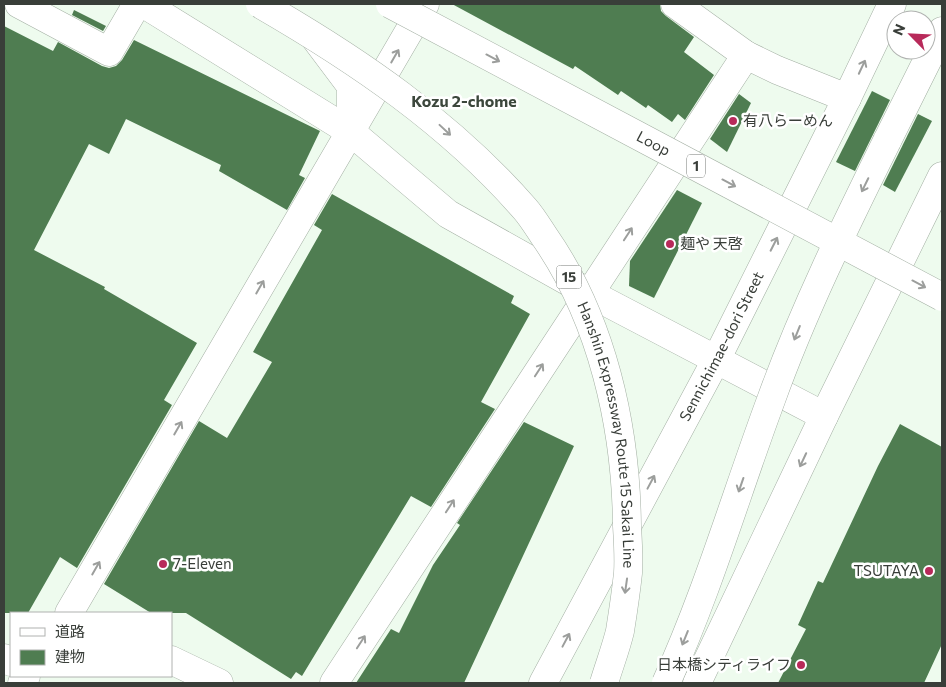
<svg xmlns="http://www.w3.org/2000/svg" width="946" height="687" font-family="Commissioner,'Noto Sans JP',sans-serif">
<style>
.building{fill:#4f7d51}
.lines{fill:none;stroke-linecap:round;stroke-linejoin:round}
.minor-casing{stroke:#a3afa3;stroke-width:29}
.secondary-casing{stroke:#a3afa3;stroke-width:29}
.motorway-casing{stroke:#a3afa3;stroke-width:29}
.minor{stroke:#fff;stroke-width:28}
.secondary{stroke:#fff;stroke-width:28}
.motorway{stroke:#fff;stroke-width:28}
.motorway-bridge-casing{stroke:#a3afa3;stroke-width:29;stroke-linecap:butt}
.motorway-bridge{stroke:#fff;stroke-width:28}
.oneway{stroke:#9c9e9c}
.poi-dot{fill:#b82a5a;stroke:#fff;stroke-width:2}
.labels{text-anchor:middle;stroke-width:5;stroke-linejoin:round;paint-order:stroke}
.shield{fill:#fff;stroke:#747874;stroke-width:1}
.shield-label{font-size:14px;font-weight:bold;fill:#393e39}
.poi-label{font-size:15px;fill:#393e39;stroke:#fff;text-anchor:start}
.street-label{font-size:15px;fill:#393e39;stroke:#fff}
.neighbourhood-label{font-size:16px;font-weight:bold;fill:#3c473c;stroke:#fff}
</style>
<rect width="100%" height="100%" fill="#eefbee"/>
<!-- building -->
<g class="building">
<polygon points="452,4 660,4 661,11 666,16 694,37 684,52 714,75 685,120 678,114 672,122 648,105 646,108 621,91 618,95 575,66 573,69"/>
<polygon points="74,10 106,26 103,31 72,15"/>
<polygon points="4,26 53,51 58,42 102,66 109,68 116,66 122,60 134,40 320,131 299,175 305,178 287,210 219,171 221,165 126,119 109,154 89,144 34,250 105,287 104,289 197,343 164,400 172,405 77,568 60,557 28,613 4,613"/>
<polygon points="872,91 890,100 855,171 836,162"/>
<polygon points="739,94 751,103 727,152 710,139"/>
<polygon points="918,114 932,121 895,192 883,185"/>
<polygon points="677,190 702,203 654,298 629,286 630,261"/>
<polygon points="332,194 514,296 511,303 530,314 481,402 495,409 431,507 411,496 302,676 296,672 291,679 186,613 151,613 104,584 199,421 227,438 272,362 253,352 322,230 314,225"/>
<polygon points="524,422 574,446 464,683 356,683 391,629 399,633 433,565 460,525 457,523"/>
<polygon points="900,424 942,447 942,644 924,683 778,683 806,629 798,625 818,581 823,583 878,466"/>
</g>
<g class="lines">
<!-- minor casing -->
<g class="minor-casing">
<g id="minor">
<polyline points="19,4 109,52 137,4"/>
<polyline points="144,4 351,132 448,214 589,293 824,416"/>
<polyline points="675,4 746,55 777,70 847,98"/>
<polyline points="315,38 351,86 351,130"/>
<polyline points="69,613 425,4"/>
<polyline points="4,658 11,662"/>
<polyline points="171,660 219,683"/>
<polyline points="22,683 26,676"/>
<polyline points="334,683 746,55"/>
</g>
</g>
<!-- secondary casing -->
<g class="secondary-casing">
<g id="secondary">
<path id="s1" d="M543 683 716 360 847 98 892 4"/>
<polyline points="697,683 824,416 942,176"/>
</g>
</g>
<!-- motorway casing -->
<g class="motorway-casing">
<polyline id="motorway" points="887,141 942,31"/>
</g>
<!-- minor -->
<use href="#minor" class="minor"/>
<!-- secondary -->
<use href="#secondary" class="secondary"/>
<!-- motorway -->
<use href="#motorway" class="motorway"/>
<!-- motorway-bridge casing -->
<g class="motorway-bridge-casing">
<g id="motorway-bridge">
<path id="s2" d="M260 4C357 60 450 123 525 209 532 217 538 227 544 236 602 319 626 426 627 526 628 542 629 558 628 573 626 592 623 612 620 631 616 648 609 666 604 683"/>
<path id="s3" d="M390 4 942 297"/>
<path d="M666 683C708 591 736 494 771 400 803 311 845 226 887 141"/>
</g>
</g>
<!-- motorway-bridge -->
<use href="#motorway-bridge" class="motorway-bridge"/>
</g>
<!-- one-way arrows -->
<defs><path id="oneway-shaft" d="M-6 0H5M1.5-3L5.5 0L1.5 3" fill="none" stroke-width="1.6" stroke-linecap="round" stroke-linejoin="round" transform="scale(1.25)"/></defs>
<g class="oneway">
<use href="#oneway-shaft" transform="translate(395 56) rotate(-60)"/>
<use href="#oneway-shaft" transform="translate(493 58) rotate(28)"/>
<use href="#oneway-shaft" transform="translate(862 67) rotate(-65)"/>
<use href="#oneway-shaft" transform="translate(445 130) rotate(43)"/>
<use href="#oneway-shaft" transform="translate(729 183) rotate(28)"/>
<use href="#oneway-shaft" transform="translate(865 185) rotate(116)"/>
<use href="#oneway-shaft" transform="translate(628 234) rotate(-57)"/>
<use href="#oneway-shaft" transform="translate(774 244) rotate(-63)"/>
<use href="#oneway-shaft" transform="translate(919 284) rotate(28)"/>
<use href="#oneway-shaft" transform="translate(260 287) rotate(-60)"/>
<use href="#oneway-shaft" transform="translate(797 333) rotate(112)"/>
<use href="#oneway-shaft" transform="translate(539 370) rotate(-57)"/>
<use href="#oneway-shaft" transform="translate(178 428) rotate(-60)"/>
<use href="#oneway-shaft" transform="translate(803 460) rotate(115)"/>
<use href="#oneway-shaft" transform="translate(651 482) rotate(-62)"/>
<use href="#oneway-shaft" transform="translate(741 485) rotate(109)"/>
<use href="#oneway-shaft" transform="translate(450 506) rotate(-57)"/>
<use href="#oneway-shaft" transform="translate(96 568) rotate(-60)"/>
<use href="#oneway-shaft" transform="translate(626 586) rotate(98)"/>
<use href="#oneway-shaft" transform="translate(685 638) rotate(112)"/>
<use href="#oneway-shaft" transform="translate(566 640) rotate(-62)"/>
<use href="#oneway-shaft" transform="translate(361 642) rotate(-57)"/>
</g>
<!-- markers -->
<g class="poi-dot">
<circle cx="733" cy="121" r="5"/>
<circle cx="670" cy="244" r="5"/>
<circle cx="163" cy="564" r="5"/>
<circle cx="929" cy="571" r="5"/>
<circle cx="801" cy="665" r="5"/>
</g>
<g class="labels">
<!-- shield labels -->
<g class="shield">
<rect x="687" y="154.5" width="18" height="23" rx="4"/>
<rect x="556.5" y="265.5" width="25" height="23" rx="4"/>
</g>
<g class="shield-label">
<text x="696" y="171">1</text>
<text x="569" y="282">15</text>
</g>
<!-- poi labels -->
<g class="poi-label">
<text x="743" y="126">有八らーめん</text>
<text x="680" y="249">麺や 天啓</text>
<text x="173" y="569">7-Eleven</text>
<text x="919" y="576" text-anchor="end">TSUTAYA</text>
<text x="791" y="670" text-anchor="end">日本橋シティライフ</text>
</g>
<!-- street labels -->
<g class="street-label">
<text dy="5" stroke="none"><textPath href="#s3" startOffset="298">Loop</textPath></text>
<text dy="5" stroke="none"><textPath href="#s1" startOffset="381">Sennichimae-dori Street</textPath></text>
<text dy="5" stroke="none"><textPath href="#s2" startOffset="582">Hanshin Expressway Route 15 Sakai Line</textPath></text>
</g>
<!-- neighbourhood labels -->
<g class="neighbourhood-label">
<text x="464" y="107">Kozu 2-chome</text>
</g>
</g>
<!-- border -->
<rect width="946" height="687" fill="none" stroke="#393e39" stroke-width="10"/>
<!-- legend -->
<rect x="10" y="612" width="162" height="65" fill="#ffffff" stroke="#b0b2b0"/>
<rect x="20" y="628" width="25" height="8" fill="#ffffff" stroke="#b0b2b0"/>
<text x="55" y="637" font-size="15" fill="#393e39">道路</text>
<rect x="20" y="650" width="25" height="15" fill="#4f7d51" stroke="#b0b2b0"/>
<text x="55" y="662" font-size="15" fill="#393e39">建物</text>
<!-- north arrow -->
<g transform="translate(911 35) rotate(294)"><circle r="24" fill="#ffffff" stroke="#b0b2b0"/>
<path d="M0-4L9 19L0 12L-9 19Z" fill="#b82a5a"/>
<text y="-8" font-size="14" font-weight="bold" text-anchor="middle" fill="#393e39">N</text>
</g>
</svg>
